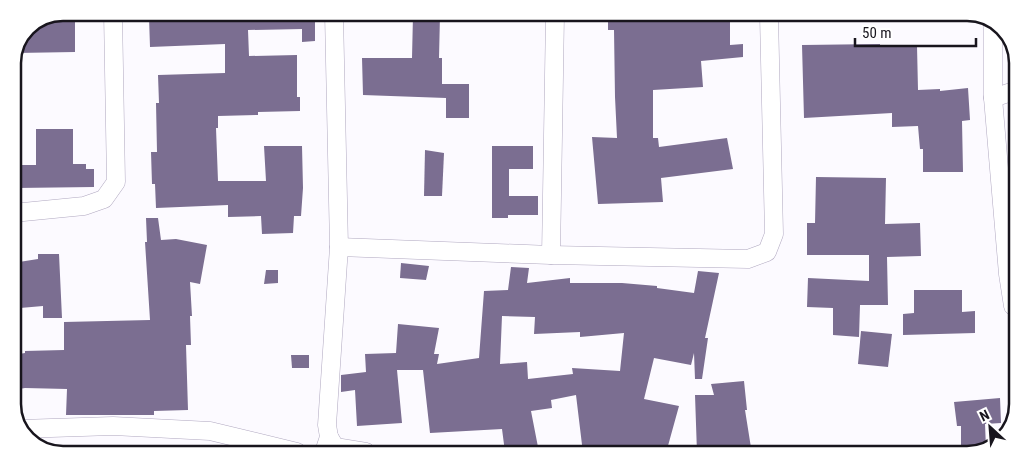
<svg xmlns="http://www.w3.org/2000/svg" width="1030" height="467" font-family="'Roboto Condensed',sans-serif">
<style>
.building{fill:#7b6e91;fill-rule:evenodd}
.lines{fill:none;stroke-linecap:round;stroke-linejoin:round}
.minor-casing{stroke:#b0a8c0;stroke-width:19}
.minor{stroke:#fff;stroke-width:18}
.rim{fill:none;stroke:#18151d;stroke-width:2.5}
</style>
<rect width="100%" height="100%" fill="#fcfaff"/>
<!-- building -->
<g class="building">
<polygon points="226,13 315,14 315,41 302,42 302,29 248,30 249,56 297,55 297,97 300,97 300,111 258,112 258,115 218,116 218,128 216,128 218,181 266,181 264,146 302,146 303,188 301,216 294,216 293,233 262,234 261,216 228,217 228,205 156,208 155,184 152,184 151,152 157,152 156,103 159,103 158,75 225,73 225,44 150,47 149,17"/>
<polygon points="413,15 440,15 439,58 442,58 442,84 469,84 469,118 446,118 446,98 363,95 362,58 412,58"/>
<polygon points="608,15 730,15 730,45 743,44 743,57 701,61 703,87 653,90 653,138 658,138 659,147 727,138 733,169 661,178 663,202 598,204 592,137 617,138 615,97 614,30 608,30"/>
<polygon points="50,18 75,18 75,52 16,53 28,27"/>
<polygon points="880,44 880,47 917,46 918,90 940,89 940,91 968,88 970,120 962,121 963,172 923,172 923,149 920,149 918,126 892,127 892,113 804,118 802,45"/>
<polygon points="36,129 73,129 73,164 86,164 86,169 94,169 94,187 16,188 15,165 36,165"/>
<polygon points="492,146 533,146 533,169 509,169 509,196 538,196 538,215 508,215 508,218 492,218"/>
<polygon points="425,150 444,153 442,196 424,196"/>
<polygon points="816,177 886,178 885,224 920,223 921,256 887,257 888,305 860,305 859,337 833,335 833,308 807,307 808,278 869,281 869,255 807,255 807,223 815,223"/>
<polygon points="146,218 158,218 161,240 176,239 207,245 200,284 190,282 192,316 190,316 191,345 186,345 188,410 154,411 154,415 66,415 67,389 25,388 13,390 13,355 25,353 25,351 64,350 64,322 150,320 145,242 147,242"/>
<polygon points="38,254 59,254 62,318 43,318 43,306 20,308 19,262 38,259"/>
<polygon points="401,263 429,266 426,280 400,278"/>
<path d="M511 267 529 268 527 283 570 278V283H622L657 286V288L694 293 698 271 719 273 705 338H708L702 379H695L694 353 691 365 654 358 644 399 679 406 666 453H583L576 395 551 400 552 408 531 411 538 447 516 453 505 452 502 429 430 433 423 370H397L402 423 357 426 355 390 341 392V375L366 372 365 354 396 353 398 324 439 328 434 354H439L437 364 479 358 484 291 508 290ZM502 316 535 317 534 334 580 332V337L624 333 620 371 572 368 573 374 528 379 527 362 500 364Z"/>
<polygon points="266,270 278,270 278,283 264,284"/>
<polygon points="914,290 962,290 962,312 975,311 975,333 903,335 903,314 914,313"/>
<polygon points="861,331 892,334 888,367 858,364"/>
<polygon points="291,355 309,355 309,368 292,368"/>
<polygon points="744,381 747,410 745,410 752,454 697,453 695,395 714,395 711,384"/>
<polygon points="1000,398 1001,423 985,424 986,448 967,454 961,454 961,426 957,426 954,402"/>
</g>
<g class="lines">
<!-- minor casing -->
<g class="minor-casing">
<g id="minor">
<polyline points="993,22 993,98 1008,274 1013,306"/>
<polyline points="993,98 1017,90"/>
<polyline points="13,213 84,206 104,199 116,182 113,13"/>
<polyline points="339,247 551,255 748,259 767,252 774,234 769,16"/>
<polyline points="551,255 555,15"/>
<polyline points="20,429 113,426 210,431 297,452"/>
<polyline points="329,437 327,425 339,247 334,14"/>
<polyline points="324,452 329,437 335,447 366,452"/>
</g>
</g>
<!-- minor -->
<use href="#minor" class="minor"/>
</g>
<!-- crop -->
<path d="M0 0H1030V467H0ZM63 21H967A42 42 0 0 1 1009 63V404A42 42 0 0 1 967 446H63A42 42 0 0 1 21 404V63A42 42 0 0 1 63 21Z" fill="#fff" fill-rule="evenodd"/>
<path class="rim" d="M63 21H967A42 42 0 0 1 1009 63V404A42 42 0 0 1 967 446H63A42 42 0 0 1 21 404V63A42 42 0 0 1 63 21Z"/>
<!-- north arrow -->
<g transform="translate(990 427) rotate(334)" stroke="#ffffff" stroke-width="4" paint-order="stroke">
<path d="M0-4L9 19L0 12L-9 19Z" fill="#18151d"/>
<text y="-8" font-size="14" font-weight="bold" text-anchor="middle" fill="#18151d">N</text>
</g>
<!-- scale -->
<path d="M855 38v8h121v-8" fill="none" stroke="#18151d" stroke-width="2.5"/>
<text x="862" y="38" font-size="15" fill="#18151d" stroke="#ffffff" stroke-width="4" paint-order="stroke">50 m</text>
</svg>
